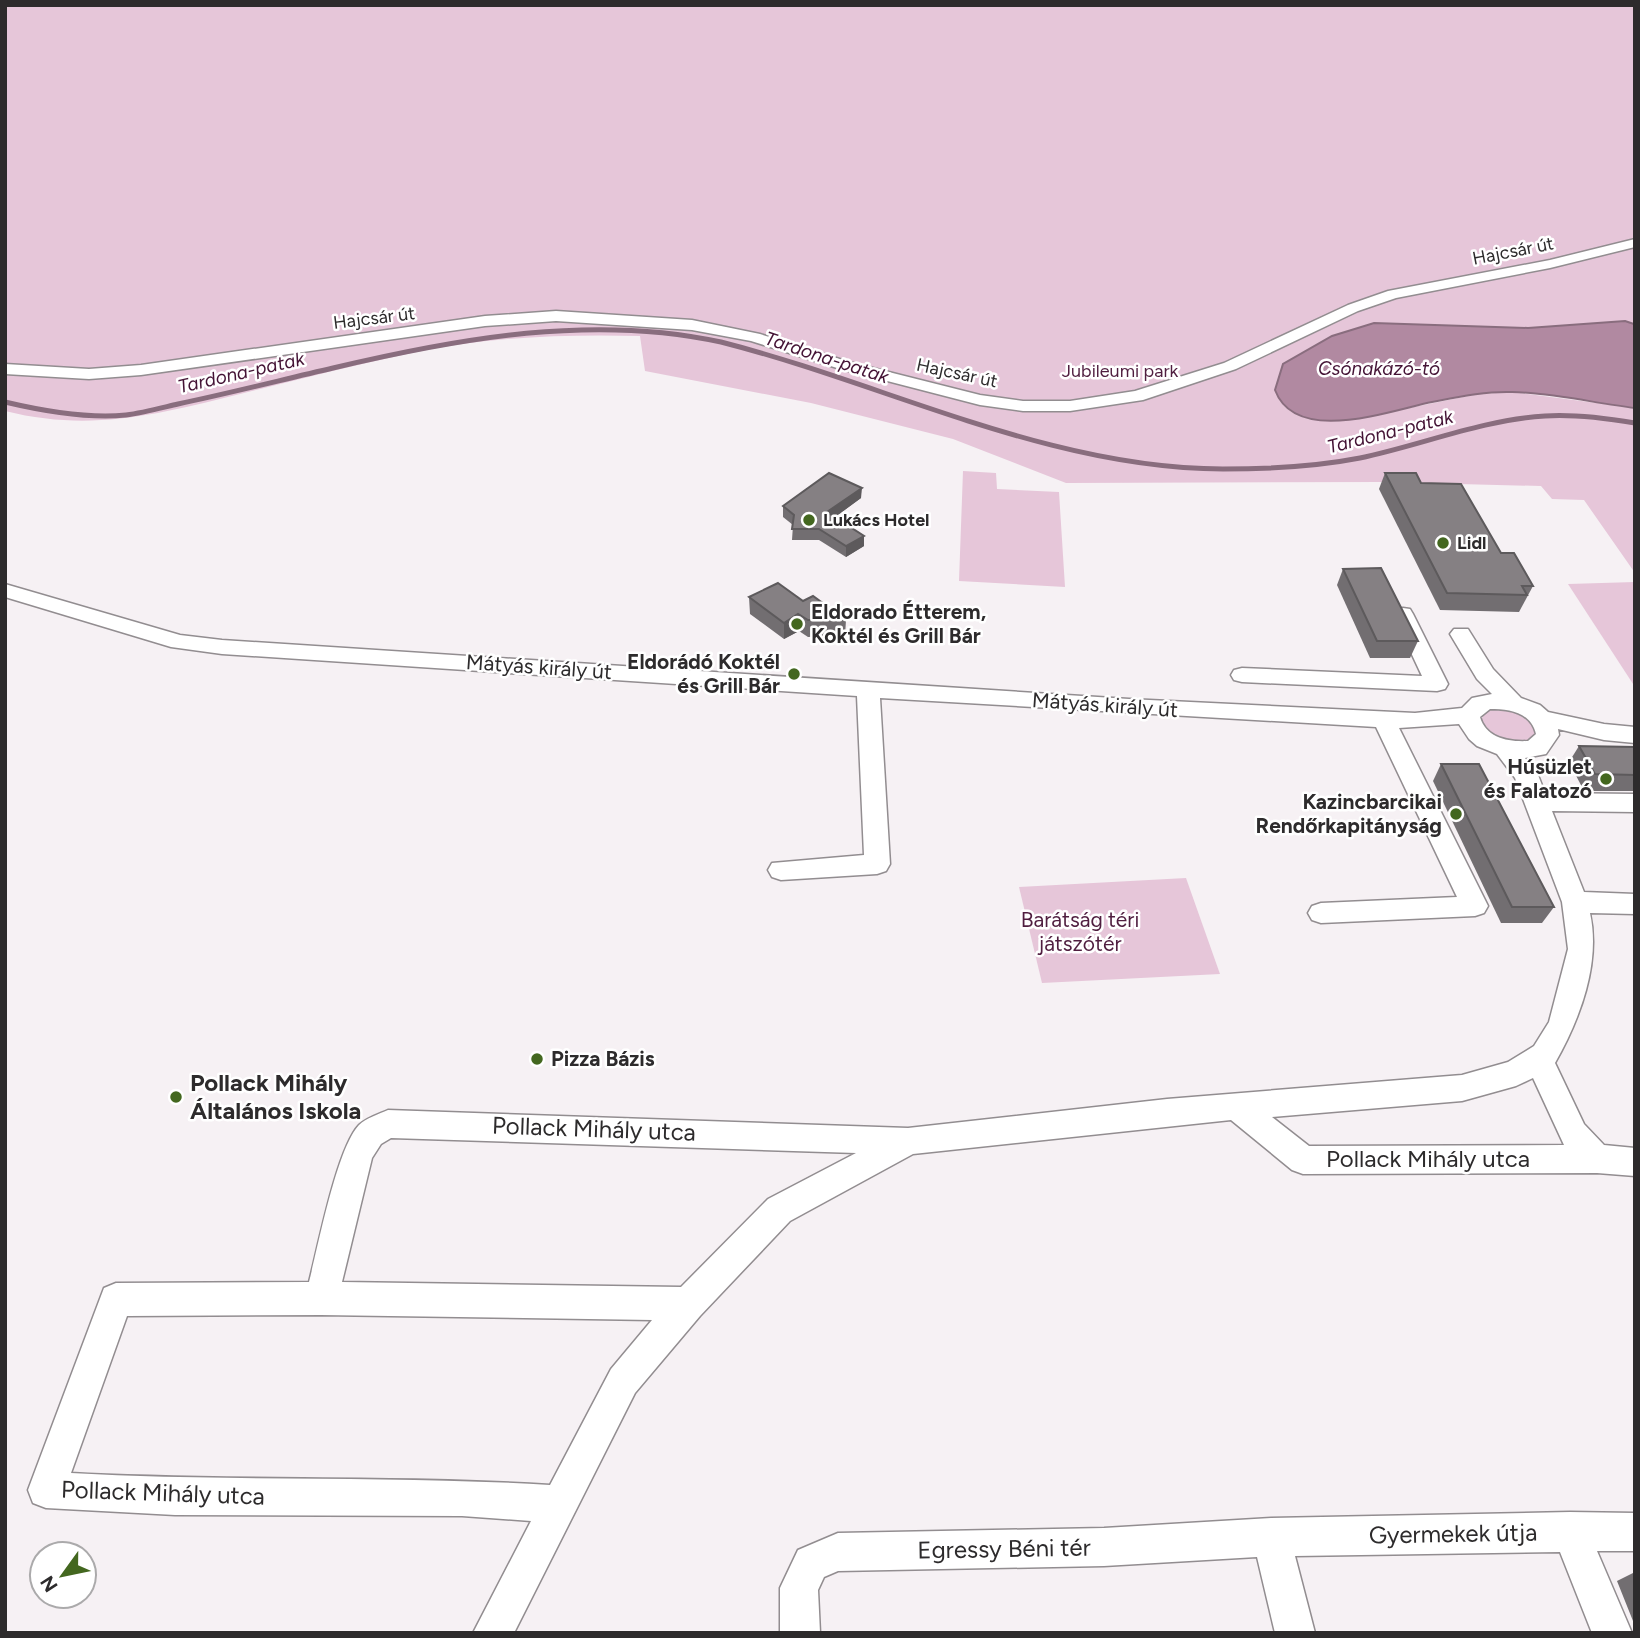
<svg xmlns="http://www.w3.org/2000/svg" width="1640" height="1638" font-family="Figtree,sans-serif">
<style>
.green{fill:#e6c6d9}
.water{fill:#b189a1;stroke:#896d7e;stroke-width:2}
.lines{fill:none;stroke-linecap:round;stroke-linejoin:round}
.stream{stroke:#896d7e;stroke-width:5}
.street-casing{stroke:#928d90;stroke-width:3}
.street{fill:#fff;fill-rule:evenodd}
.wall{fill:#726e71}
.shaded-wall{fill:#5d5a5c}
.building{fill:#858083;stroke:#5d5a5c;stroke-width:2}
.poi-dot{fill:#43671f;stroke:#fff;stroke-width:2.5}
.labels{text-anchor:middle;stroke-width:5;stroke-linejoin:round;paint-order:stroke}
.far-street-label{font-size:18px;fill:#2d2b2c;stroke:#fff}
.far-park-label{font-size:18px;fill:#501e40;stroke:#fff}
.far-poi-label{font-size:18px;font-weight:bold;fill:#2d2b2c;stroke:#fff;text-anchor:start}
.far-water-label{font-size:19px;font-style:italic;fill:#441335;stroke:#fff}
.poi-label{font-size:21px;font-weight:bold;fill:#2d2b2c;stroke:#fff;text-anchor:end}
.street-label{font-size:21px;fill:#2d2b2c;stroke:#fff}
.park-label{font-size:21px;fill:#501e40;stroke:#fff}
.near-poi-label{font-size:24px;font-weight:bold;fill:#2d2b2c;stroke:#fff;text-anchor:start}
.near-street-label{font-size:24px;fill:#2d2b2c;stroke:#fff}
</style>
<rect width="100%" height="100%" fill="#f6f1f4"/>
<!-- green -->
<g class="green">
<path d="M5 5H1635V327L1633 324 1625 321 1528 328 1374 323 1332 336 1283 364 1275 390 1288 409 1302 417 1389 412 1478 394 1513 392 1635 408V573L1584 500 1552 499 1541 486 1381 482 1066 483 953 439 811 403 645 371 640 336C562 334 484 337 407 354 350 366 293 381 236 395 155 415 89 432 5 411Z"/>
<polygon points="963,471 996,473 997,489 1059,492 1065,587 959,581"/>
<polygon points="1635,582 1635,687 1568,584"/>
<path d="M1497 707 1507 708 1531 719 1536 735C1520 749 1490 740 1481 721L1484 713Z"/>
<polygon points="1186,878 1220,974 1042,983 1019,887"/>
</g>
<!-- water -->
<path class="water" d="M1625 321 1634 324 1635 327V408C1594 403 1553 393 1512 392 1486 391 1458 397 1432 402 1391 410 1296 446 1275 390L1283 364 1332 336 1374 323 1528 328Z"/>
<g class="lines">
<!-- stream -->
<path class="stream" d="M5 402C43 411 86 419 126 415 143 413 161 408 178 404 230 393 281 380 333 368 459 338 593 314 721 342 886 384 1050 469 1223 469 1269 469 1314 467 1360 458 1422 445 1481 420 1545 416 1575 414 1605 418 1635 423"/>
<!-- street casing -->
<g class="street-casing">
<g id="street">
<polygon points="1635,239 1635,247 1550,268 1396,298 1358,311 1236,369 1143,400 1070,411 1023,411 980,405 837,368 751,341 692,330 556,321 485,326 141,375 89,379 5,374 5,364 89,369 141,365 485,316 556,311 692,320 760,334 849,362 980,395 1023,401 1070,401 1135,391 1224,363 1348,305 1388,291 1550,260"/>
<path d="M5 584 180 635 222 640 1129 699 1415 713 1462 708 1472 698 1492 694 1477 679 1450 634 1454 629H1468L1493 669 1521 698 1540 705 1548 712 1604 724 1635 727V743L1604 740 1558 729 1559 735 1546 754 1525 758 1538 775 1545 793 1635 794V812L1552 811 1584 892 1635 894V914L1590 913C1601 963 1580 1019 1555 1063L1584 1124 1604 1145 1635 1148V1176L1597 1173 1303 1174 1292 1170 1231 1120 913 1154 790 1221 700 1316 635 1393 514 1633H473L531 1521 462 1516 175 1515 46 1508 33 1503 28 1490 104 1288 116 1283 309 1282C318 1247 337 1148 359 1125 366 1118 379 1114 388 1110L908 1128 1167 1099 1462 1075 1508 1062 1534 1046 1549 1022 1568 949 1562 902 1515 778 1497 754 1477 746 1469 739 1459 724 1399 728 1488 906 1484 913 1475 916 1321 923 1312 920 1308 913 1312 906 1321 903 1457 897 1376 727 880 698 890 864 886 871 877 874 781 880 772 877 768 870 772 863 864 855 857 696 222 654 171 647 5 597ZM1490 709C1509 709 1531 712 1536 734L1528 741C1508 742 1486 738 1480 717ZM1533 1078 1564 1145 1309 1146 1272 1117 1462 1101 1516 1086ZM391 1138 856 1153 768 1199 681 1287 342 1282 372 1158 381 1144ZM321 1315 652 1320 611 1369 550 1485C390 1475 230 1482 71 1473L127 1316Z"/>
<polygon points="1403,608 1410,609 1413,614 1448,684 1445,689 1437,691 1242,682 1234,680 1231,675 1234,670 1242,668 1422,676 1393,614 1396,609"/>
<polygon points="1570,1512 1635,1513 1635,1551 1597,1551 1632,1633 1592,1633 1560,1552 1295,1556 1315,1633 1275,1633 1257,1557 1104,1566 838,1571 824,1577 818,1590 820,1633 780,1633 780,1588 798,1550 838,1533 1104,1528 1271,1518"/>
</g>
</g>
<!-- street -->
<use href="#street" class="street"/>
</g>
<!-- wall -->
<g class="wall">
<polygon points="1385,473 1421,483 1501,553 1533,586 1519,612 1440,610 1379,489"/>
<polygon points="861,498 835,517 864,536 864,546 846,557 819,540 792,540 793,525 783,517 783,506"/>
<polygon points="1343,569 1418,641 1410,658 1370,658 1337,585"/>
<polygon points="749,597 803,601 846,620 845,636 808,637 799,631 784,639 750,614"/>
<polygon points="1579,746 1635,747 1635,791 1584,791 1569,762"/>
<polygon points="1441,764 1554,907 1542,923 1501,923 1433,781"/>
<polygon points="1635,1572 1635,1626 1617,1581"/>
</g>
<!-- shaded-wall -->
<g class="shaded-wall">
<polygon points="862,488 861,498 827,523 827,512"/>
<polygon points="864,536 864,546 846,557 846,546"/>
<polygon points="798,614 799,631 784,639 784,623"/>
</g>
<!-- building -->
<g class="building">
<polygon points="829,473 862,488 827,512 864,536 846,546 819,529 792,529 794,515 783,506"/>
<polygon points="1385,473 1416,473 1421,483 1461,484 1501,553 1514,553 1533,586 1522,586 1527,595 1447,593"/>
<polygon points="1381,568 1418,641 1377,641 1343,569"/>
<polygon points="778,583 803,601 813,596 846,620 808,620 798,614 784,623 749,597"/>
<polygon points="1579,746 1635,747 1635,775 1595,774"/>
<polygon points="1441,764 1479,764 1554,907 1512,907"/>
</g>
<!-- markers -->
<g class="poi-dot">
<circle cx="809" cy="520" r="7"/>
<circle cx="1443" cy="543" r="7"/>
<circle cx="797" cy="624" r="7"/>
<circle cx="794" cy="674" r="7"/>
<circle cx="1606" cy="779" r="7"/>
<circle cx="1456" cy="814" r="7"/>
<circle cx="537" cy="1059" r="7"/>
<circle cx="176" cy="1097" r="7"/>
</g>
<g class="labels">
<!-- far-street labels -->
<g class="far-street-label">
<text transform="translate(1513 251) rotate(-11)" y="6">Hajcsár út</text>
<text transform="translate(374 318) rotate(-7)" y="6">Hajcsár út</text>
<text transform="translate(957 373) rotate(12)" y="6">Hajcsár út</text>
</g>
<!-- far-park labels -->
<g class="far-park-label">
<text x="1120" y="377">Jubileumi park</text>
</g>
<!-- far-poi labels -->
<g class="far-poi-label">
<text x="823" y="526">Lukács Hotel</text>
<text x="1457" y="549">Lidl</text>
</g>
<!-- far-water labels -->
<g class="far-water-label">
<text transform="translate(827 357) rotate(18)" y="7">Tardona-patak</text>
<text x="1379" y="375">Csónakázó-tó</text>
<text transform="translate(241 372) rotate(-13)" y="7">Tardona-patak</text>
<text transform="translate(1390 431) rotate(-14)" y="7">Tardona-patak</text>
</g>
<!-- poi labels -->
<g class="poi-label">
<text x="811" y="619" text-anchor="start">Eldorado Étterem,<tspan x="811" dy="24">Koktél és Grill Bár</tspan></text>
<text x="780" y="669">Eldorádó Koktél<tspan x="780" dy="24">és Grill Bár</tspan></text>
<text x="1592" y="774">Húsüzlet<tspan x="1592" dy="24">és Falatozó</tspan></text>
<text x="1442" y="809">Kazincbarcikai<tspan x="1442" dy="24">Rendőrkapitányság</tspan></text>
<text x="551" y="1066" text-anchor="start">Pizza Bázis</text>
</g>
<!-- street labels -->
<g class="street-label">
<text transform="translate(539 667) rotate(4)" y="7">Mátyás király út</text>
<text transform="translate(1105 705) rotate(4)" y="7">Mátyás király út</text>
</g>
<!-- park labels -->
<g class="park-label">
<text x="1080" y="927">Barátság téri<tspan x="1080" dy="24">játszótér</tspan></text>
</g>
<!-- near-poi labels -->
<g class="near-poi-label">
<text x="190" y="1091">Pollack Mihály<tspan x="190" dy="28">Általános Iskola</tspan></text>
</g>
<!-- near-street labels -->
<g class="near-street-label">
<text transform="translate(594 1129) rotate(2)" y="8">Pollack Mihály utca</text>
<text x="1428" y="1167">Pollack Mihály utca</text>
<text transform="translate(163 1493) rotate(2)" y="8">Pollack Mihály utca</text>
<text transform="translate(1453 1534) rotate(-1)" y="8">Gyermekek útja</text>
<text transform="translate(1004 1549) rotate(-1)" y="8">Egressy Béni tér</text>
</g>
</g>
<!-- border -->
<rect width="1640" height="1638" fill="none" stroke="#2d2b2c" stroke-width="14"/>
<!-- north arrow -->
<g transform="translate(63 1575) rotate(237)"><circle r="33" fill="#ffffff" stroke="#abaaab" stroke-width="2"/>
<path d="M0-5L12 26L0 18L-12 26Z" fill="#43671f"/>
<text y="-10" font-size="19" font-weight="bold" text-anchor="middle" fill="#2d2b2c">N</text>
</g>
</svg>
